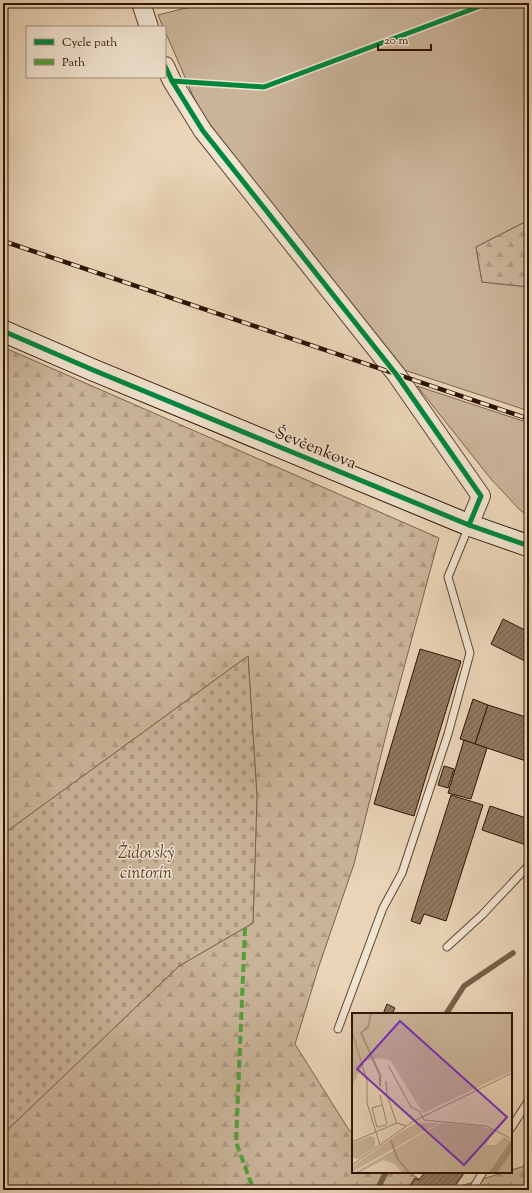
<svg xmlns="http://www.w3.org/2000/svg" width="532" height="1193" font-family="'Sorts Mill Goudy',serif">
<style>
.grass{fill:#cab499;stroke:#7c644c}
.forest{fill:url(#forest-firs);stroke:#7c644c}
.cemetery{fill:url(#cemetery-stones);stroke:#7c644c}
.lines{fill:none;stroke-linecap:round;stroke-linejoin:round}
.stream{stroke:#796049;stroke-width:5.5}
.building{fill:url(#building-hatch);stroke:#2f1300}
.service-casing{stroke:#5e442e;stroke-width:9}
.tertiary-casing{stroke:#5e442e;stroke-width:20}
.secondary-casing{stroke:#2f1300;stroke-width:23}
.service{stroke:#f1e4d1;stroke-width:7}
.tertiary{stroke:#f1e4d1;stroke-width:18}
.secondary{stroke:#f1e4d1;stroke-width:21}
.rail-casing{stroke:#2f1300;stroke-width:4.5}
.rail{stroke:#f1e4d1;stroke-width:3;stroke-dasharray:9;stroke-linecap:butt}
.quiet{stroke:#52a03c;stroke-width:4;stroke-dasharray:8 4;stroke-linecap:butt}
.cycleway-casing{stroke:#f1e4d1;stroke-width:8}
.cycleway{stroke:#00873e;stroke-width:5}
.labels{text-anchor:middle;stroke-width:3;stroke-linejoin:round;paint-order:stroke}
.street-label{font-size:17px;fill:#2f1300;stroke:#f1e4d1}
.park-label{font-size:17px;font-style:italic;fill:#5e432e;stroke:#f1e4d1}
.inset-river{fill:none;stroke:#aa9379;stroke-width:2}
.inset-road{fill:none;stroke:#9f876e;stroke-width:1}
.view{fill:#7b2cbf;fill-opacity:0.15;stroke:#7b2cbf;stroke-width:2}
.inset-edge{fill:none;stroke:#2f1300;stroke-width:2}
</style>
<defs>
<pattern id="forest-firs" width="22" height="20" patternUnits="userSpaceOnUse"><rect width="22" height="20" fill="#cab499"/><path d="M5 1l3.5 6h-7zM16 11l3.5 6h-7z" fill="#ae9a82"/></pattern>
<pattern id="cemetery-stones" width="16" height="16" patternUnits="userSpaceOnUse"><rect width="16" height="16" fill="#cab499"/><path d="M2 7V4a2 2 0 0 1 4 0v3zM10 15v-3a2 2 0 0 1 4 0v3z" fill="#ae9a82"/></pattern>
<pattern id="building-hatch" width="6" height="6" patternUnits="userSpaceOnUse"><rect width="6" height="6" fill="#907860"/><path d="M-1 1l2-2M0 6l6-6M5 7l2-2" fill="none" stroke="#76614d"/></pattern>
</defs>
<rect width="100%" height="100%" fill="#ead5b8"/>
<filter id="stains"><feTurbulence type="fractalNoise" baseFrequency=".005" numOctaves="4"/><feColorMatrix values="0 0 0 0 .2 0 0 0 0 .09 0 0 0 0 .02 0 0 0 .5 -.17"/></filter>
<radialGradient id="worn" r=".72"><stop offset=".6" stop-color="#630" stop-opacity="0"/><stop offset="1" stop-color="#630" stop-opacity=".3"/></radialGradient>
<!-- grass -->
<g class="grass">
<polygon points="206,3 529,3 529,220 476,247 482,282 529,287 529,411 404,370 207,122 193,96 165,31 165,27 163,27 158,15"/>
<polygon points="417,386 529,423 529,517 519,509 491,479"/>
</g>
<!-- forest -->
<g class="forest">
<polygon points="529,220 529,287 482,282 476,247"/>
<polygon points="3,347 439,538 389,723 354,864 319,966 295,1044 349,1130 353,1133 353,1172 409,1172 435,1190 3,1190 3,1134 179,966 253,923 257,797 248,656 6,832 3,832"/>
<polygon points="529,1165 529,1190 448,1190 505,1172 511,1172 511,1170"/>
</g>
<!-- cemetery -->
<polygon class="cemetery" points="248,656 257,797 253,923 179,966 3,1134 3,832 6,832"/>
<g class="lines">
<!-- stream -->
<g class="stream">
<polyline points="446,1014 464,986 513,953"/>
<polyline points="377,1190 386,1172"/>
</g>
</g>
<!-- building -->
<g class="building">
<polygon points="503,619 529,632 529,663 491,644"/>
<polygon points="420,649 461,661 414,816 374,804"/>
<polygon points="473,699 488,705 475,744 460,739"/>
<polygon points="488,705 529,718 529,762 475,744"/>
<polygon points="464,740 487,748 471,799 448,793"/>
<polygon points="444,766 454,769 448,788 438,785"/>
<polygon points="451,795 483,805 446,921 424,914 420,924 411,921"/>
<polygon points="490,806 529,819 529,846 482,830"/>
<polygon points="387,1004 395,1008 392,1014 383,1014"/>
<polygon points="425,1172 465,1172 452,1190 407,1190 415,1178 419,1180"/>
</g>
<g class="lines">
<!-- service casing -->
<g class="service-casing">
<g id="service">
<polyline points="447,947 482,915 529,865"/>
<polyline points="338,1029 383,908 402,873 448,734 470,653 448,577 469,526"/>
<polyline points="511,1128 529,1100"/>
<polyline points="472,1190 483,1172"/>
</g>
</g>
<!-- tertiary casing -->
<g class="tertiary-casing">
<g id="tertiary">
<polyline points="141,3 149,27"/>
<polyline points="165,66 172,81 203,131 396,374 481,496 469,525"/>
</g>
</g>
<!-- secondary casing -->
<g class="secondary-casing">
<polyline id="secondary" points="3,331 93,370 469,525 529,546"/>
</g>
<!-- service -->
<use href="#service" class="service"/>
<!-- tertiary -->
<use href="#tertiary" class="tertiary"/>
<!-- secondary -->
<use href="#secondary" class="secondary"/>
<!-- rail casing -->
<g class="rail-casing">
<polyline id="rail" points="3,241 529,419"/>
</g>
<!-- rail -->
<use href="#rail" class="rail"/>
<!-- quiet -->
<g class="quiet">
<polyline points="245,928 236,1142 251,1183 261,1190"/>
<polyline points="240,1190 251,1183"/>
</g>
<!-- cycleway casing -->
<g class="cycleway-casing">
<g id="cycleway">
<polyline points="165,66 172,81 203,131 396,374 481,496 469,525"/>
<polyline points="172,81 264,87 478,7 484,3"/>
<polyline points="3,331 93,370 469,525 529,546"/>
</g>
</g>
<!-- cycleway -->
<use href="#cycleway" class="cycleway"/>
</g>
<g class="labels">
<!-- street labels -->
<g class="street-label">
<text transform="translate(316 447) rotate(22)" y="6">Ševčenkova</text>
</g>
<!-- park labels -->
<g class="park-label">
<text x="146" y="858">Židovský<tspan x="146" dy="20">cintorín</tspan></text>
</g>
</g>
<!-- overview -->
<g transform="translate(352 1013)">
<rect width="160" height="160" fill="#ead5b8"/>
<path d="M72 110H87L0 159V154L46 121 62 111ZM89 110 127 113 141 117 122 160H87L94 127 80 134 73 160H50L43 151 31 147 7 160H2ZM18 123 23 125V134L6 146 0 144 1 130Z" fill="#cab499"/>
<path d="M0 0H160V58L71 100 38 47 26 45 13 48 0 73ZM98 17 80 38 76 73 52 53 54 43ZM152 124 160 128V160H122L133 132H144ZM91 125 94 127 87 160H73L80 134Z" fill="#cab499" fill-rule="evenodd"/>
<path d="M53 7H88L98 17 80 38 76 74 52 53Z" fill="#cab499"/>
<path d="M160 126V138L145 160H137Z" fill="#aa9379"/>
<path class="inset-river" d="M19 0 16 14 9 20 28 62V73M39 127 45 145 57 160"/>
<path class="inset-road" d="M0 18 15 68V90L28 132M36 52 59 94 67 98 72 107 134 113 160 126M34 68 35 82 45 111M28 82 35 111M30 92 20 95 25 114 35 112M0 129 45 110 54 113M0 152 60 109 160 60"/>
<path class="view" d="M48 8 155 104 112 152 5 56Z"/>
<rect width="160" height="160" class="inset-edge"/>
</g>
<!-- margin -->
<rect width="532" height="1193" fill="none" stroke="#ead5b8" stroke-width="16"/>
<rect x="4" y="4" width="524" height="1185" fill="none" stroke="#2f1300" stroke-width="2"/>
<rect x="8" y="8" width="516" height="1177" fill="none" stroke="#2f1300"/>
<!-- legend -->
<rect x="26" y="26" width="140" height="52" fill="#f1e4d1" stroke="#a3907d"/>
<rect x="34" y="39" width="20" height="6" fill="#00873e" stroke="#a3907d"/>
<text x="62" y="46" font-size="12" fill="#2f1300">Cycle path</text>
<rect x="34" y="59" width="20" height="6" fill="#52a03c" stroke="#a3907d"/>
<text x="62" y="66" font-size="12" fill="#2f1300">Path</text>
<!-- scale -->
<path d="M378 44v6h53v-6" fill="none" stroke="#2f1300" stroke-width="2"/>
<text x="384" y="44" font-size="12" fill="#2f1300" stroke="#f1e4d1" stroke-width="3" paint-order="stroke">20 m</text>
<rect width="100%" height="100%" filter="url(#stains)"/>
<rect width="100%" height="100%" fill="url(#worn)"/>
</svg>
